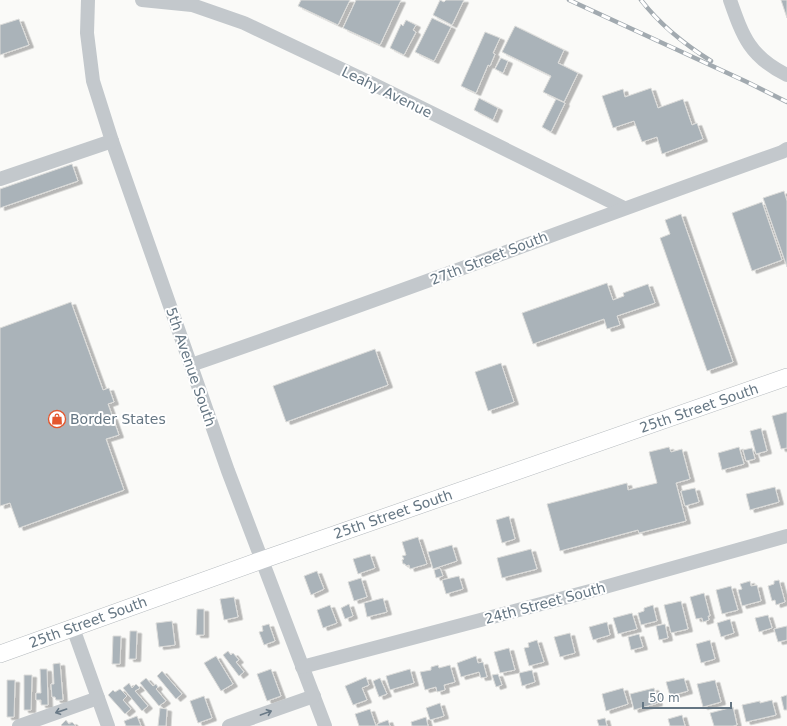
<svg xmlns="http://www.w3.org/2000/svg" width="787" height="726" font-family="'DejaVu Sans',sans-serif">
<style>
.building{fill:#aab3b9;stroke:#dcdcda;filter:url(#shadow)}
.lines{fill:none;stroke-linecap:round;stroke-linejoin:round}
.major-casing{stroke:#b5babe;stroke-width:18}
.minor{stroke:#c3c8cc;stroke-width:14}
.major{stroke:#fff;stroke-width:17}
.rail-casing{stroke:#a2aab0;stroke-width:4.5}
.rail{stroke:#fff;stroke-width:3;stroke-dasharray:9;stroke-linecap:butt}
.oneway{stroke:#6a7a87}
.labels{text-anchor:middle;stroke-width:4;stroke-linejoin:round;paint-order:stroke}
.street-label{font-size:14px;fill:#657683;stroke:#fff}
.poi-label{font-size:14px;fill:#657683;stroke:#fff;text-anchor:start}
</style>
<defs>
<filter id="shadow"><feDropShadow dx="4.5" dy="2.5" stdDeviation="0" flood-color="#0004"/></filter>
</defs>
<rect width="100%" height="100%" fill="#fafaf8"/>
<!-- building -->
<g class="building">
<polygon points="301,0 350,0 338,25 298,6"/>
<polygon points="356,0 401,0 380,45 343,28"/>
<polygon points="440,0 444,2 446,0 464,0 452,25 433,15"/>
<polygon points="781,0 787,0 787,18"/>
<polygon points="432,18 451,27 434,61 415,52"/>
<polygon points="19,19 29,45 0,55 0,25"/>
<polygon points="406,20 416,25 413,30 416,32 404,55 390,48 401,24 403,26"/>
<polygon points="515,26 564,50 558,63 578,73 564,102 543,92 551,76 502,52"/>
<polygon points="485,32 500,38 493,53 495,54 490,66 488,65 476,93 461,86"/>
<polygon points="501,58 508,61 503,73 495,69"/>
<polygon points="651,88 658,108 683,99 692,125 697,123 703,139 662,154 657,137 642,142 634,121 613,128 602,96 623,89 625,97"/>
<polygon points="479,98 498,108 493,120 474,110"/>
<polygon points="556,99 565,103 551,132 542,127"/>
<polygon points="72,164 78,181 0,208 0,189"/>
<polygon points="784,191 787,201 787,267 763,198"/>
<polygon points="762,202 782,260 752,271 732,213"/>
<polygon points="681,214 733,362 707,371 660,238 670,234 665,220"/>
<polygon points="607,283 613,300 624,296 623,293 648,284 655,303 617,316 620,325 607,329 604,319 533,344 522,313"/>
<polygon points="71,302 103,390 109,388 114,402 108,404 119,435 106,439 124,490 19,528 10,503 0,506 0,328"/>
<polygon points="375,349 388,385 286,422 273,386"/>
<polygon points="501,363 514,402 488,411 475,372"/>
<polygon points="787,412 787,448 781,449 772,416"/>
<polygon points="761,428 767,451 756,454 750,431"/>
<polygon points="669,447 671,452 682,449 690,479 676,483 686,521 639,533 638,530 560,551 547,504 627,483 628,490 657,483 649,452"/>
<polygon points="739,447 744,464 722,470 718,453"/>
<polygon points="752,448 755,459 746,461 743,450"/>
<polygon points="775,487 779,502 750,510 746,494"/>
<polygon points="695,488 699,502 685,506 681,491"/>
<polygon points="509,516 515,539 502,543 496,520"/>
<polygon points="418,537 427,564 410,569 409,565 406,566 405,564 403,564 402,560 404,559 402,556 406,555 402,542"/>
<polygon points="452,545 457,561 433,569 428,552"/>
<polygon points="531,549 537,569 502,578 497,558"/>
<polygon points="370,554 375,568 358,574 353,559"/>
<polygon points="440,568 443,576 436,578 434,570"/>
<polygon points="317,571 324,589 311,595 304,576"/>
<polygon points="459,576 463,589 446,594 442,580"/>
<polygon points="361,578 367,597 354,601 348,582"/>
<polygon points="779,580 785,602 776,605 775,600 772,601 768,586 774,584 774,581"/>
<polygon points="750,581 751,586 757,585 761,601 742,606 738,590 742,589 740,584"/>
<polygon points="731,586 738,610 722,614 716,590"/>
<polygon points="704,593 710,616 708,616 709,620 703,622 702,618 696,619 690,597"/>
<polygon points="234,597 238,617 224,620 220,599"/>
<polygon points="383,598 387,612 367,617 364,603"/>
<polygon points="681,601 688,629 671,633 664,605"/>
<polygon points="349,604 353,616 345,619 341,608"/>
<polygon points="330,605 337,623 323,628 317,610"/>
<polygon points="653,605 657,621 641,625 638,613 644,611 644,608"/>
<polygon points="197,609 204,609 204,635 196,635"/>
<polygon points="632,613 637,629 618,634 613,618"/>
<polygon points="768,615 772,628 759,632 755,618"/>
<polygon points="730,619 734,633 721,637 717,623"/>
<polygon points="172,621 175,645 159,647 156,623"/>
<polygon points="607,622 610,635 593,640 589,627"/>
<polygon points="269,624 275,641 264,645 259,632 263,631 262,626"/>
<polygon points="665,624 668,638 659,640 656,626"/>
<polygon points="787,626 787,640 778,642 774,629"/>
<polygon points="130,631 137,631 136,659 129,659"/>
<polygon points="570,633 575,653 560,657 554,637"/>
<polygon points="639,634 643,647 631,650 628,637"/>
<polygon points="113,636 121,636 120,664 112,664"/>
<polygon points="537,640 544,662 529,666 524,648 529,647 528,643"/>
<polygon points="710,640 715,659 701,663 696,644"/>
<polygon points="509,648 515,670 500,673 494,652"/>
<polygon points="228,651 231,655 233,653 239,660 236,662 244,672 239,676 223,655"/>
<polygon points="216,656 233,684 221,691 204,663"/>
<polygon points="476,656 478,663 483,662 487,677 481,678 479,672 461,677 457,663"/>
<polygon points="60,663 63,700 56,700 55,697 52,697 51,684 54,684 53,664"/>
<polygon points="438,665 439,668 450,665 455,682 444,685 445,690 437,692 436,687 425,690 420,672 431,670 431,667"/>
<polygon points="40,669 47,669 48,705 41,705 41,700 36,700 36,693 41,693"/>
<polygon points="271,669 281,696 267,701 257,674"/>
<polygon points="410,669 414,683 390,690 386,676"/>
<polygon points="532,670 535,682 522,686 519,673"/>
<polygon points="162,671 182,694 176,699 157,676"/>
<polygon points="498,674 502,685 496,687 492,675"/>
<polygon points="24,675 32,675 31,710 24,710"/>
<polygon points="366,677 369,685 362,688 367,700 353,705 345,686"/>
<polygon points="146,678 153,686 156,684 158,687 156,689 166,701 159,706 140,683"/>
<polygon points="380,678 387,694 379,697 373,681"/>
<polygon points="684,678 688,691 670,696 666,682"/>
<polygon points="7,680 15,680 14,717 7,717"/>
<polygon points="715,680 721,702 703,707 697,684"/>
<polygon points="129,683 132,688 136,684 140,688 135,691 148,706 142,711 123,688"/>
<polygon points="623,688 628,704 606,711 602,694"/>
<polygon points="654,688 658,703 634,710 630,694"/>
<polygon points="120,689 127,696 123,700 131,709 125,714 108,695 113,690 115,692"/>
<polygon points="787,695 787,710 784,710 781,697"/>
<polygon points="204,696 212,718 198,723 190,701"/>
<polygon points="772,700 776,715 746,722 742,705 760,701 760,703"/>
<polygon points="440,703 444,716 430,720 426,708"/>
<polygon points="733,707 737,725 733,726 714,726 710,713"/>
<polygon points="160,708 167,709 166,726 158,726"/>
<polygon points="370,709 376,726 359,726 355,714"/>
<polygon points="682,715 685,726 670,726 668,719"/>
<polygon points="137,716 141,726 126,726 124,721"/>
<polygon points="426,717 428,726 412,726 411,722"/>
<polygon points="605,718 607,726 599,726 597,720"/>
<polygon points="66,720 69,724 72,722 76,726 62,726 61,725"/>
<polygon points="388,720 390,726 378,726 377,724"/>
</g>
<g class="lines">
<!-- major casing -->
<g class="major-casing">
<polyline id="major" points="0,654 262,560 787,377"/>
</g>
<!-- minor -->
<g class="minor">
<polyline points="88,0 87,33 93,81 112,141 228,471 325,726"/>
<polyline points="142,0 192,5 244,23 373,84 624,208"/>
<path d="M730 0C743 37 750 57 787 75"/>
<polyline points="0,179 112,141"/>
<path d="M191 365C389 297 585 222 782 152L787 149"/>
<polyline points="73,628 108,726"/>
<polyline points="302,667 594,590 787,536"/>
<polyline points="19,726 98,698"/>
<polyline points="229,726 314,696"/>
</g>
<!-- major -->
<use href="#major" class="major"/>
<!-- rail casing -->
<g class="rail-casing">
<g id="rail">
<polyline points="569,0 747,82 787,102"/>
<path d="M641 0C660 25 684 44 711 61"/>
</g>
</g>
<!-- rail -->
<use href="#rail" class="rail"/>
</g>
<!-- one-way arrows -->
<defs><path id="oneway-shaft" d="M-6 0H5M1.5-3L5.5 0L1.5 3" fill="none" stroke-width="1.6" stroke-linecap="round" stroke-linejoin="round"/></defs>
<g class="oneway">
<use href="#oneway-shaft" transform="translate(61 711) rotate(161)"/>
<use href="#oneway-shaft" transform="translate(266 713) rotate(-20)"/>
</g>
<!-- icons -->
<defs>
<g id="shop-ring" transform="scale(0.9)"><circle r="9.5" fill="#fff" stroke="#e4572e" stroke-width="1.5"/><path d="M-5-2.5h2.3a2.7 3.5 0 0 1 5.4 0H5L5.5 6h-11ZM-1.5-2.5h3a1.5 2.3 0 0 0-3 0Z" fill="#e4572e"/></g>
</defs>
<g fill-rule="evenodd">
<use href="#shop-ring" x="57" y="419"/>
</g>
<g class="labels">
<!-- street labels -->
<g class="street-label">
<text transform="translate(387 92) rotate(26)" y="5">Leahy Avenue</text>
<text transform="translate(489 258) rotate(-21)" y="5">27th Street South</text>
<text transform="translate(191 367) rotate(71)" y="5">5th Avenue South</text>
<text transform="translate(699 408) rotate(-19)" y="5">25th Street South</text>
<text transform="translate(393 514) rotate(-19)" y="5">25th Street South</text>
<text transform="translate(545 603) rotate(-15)" y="5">24th Street South</text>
<text transform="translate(88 622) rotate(-20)" y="5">25th Street South</text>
</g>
<!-- poi labels -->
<g class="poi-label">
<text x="70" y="424">Border States</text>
</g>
</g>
<!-- scale -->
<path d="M643 702v6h88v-6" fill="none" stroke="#657683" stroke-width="2"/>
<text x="649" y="702" font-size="12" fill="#657683" stroke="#ffffff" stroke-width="3" paint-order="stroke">50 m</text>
</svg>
